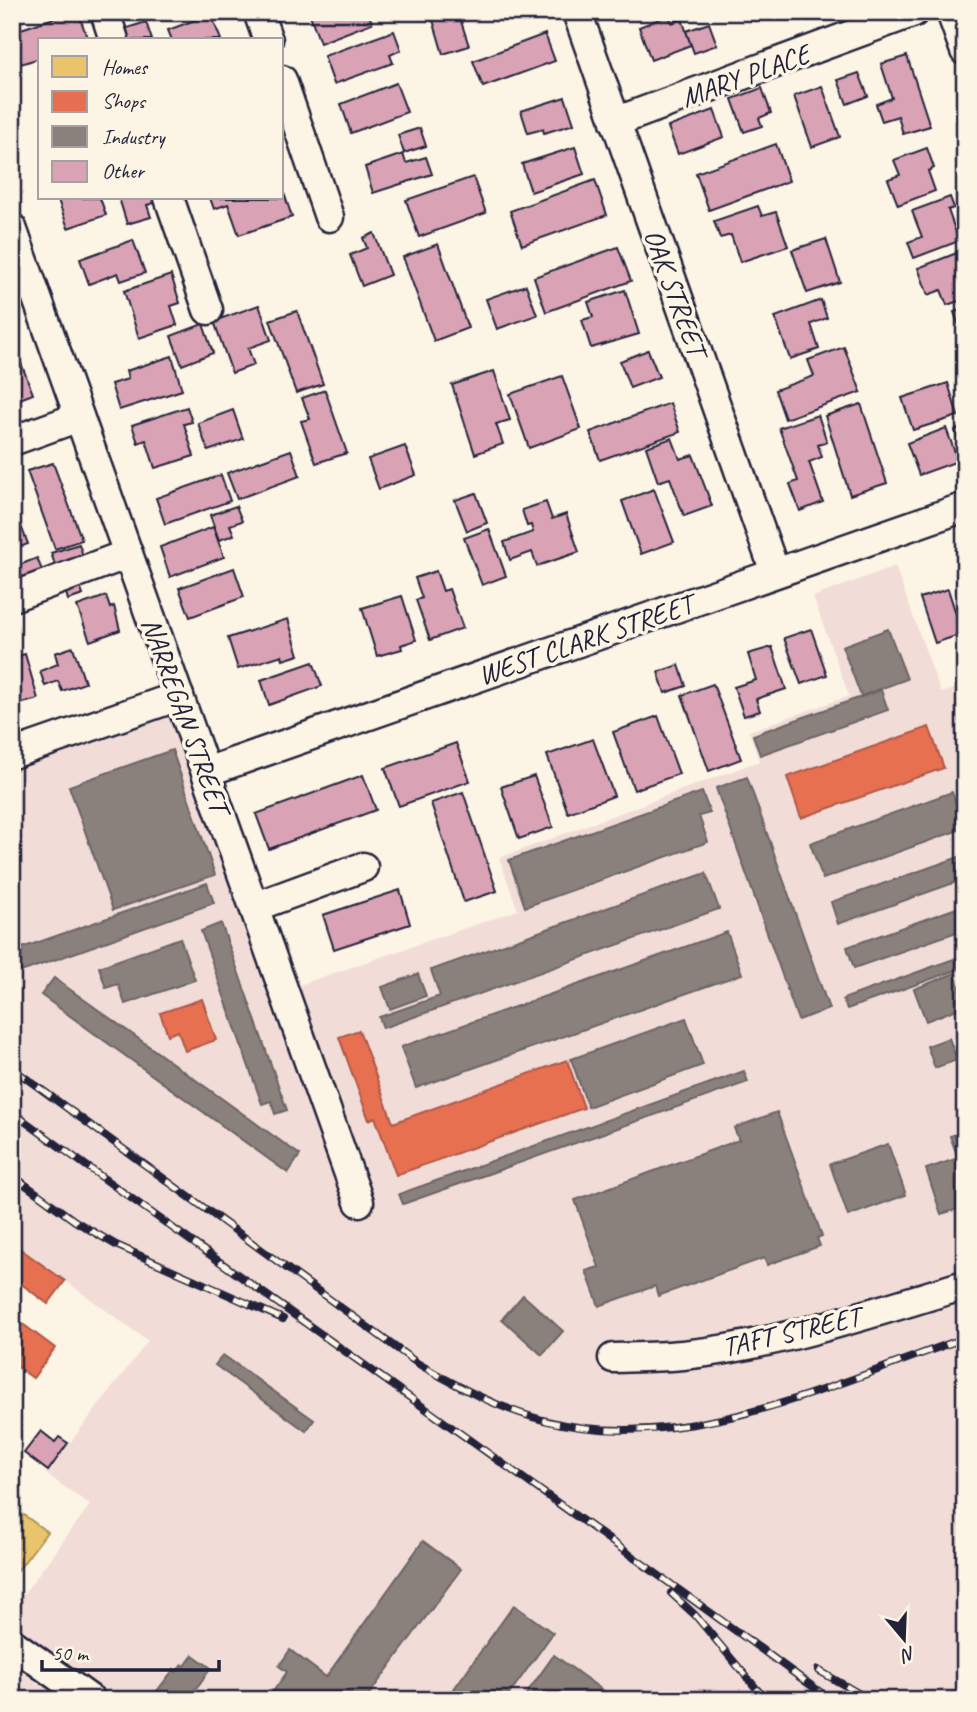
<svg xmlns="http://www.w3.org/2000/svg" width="977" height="1712" font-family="Caveat,sans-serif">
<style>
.built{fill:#f2dcd7}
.homes{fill:#e9c46a;stroke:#ad935c;stroke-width:2}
.shops{fill:#e76f51;stroke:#ac584a;stroke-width:2}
.industry{fill:#8a817c;stroke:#6b6468;stroke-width:2}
.building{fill:#d9a2b5;stroke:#22223b;stroke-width:2}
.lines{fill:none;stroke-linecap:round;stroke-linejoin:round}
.minor-casing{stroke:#22223b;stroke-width:33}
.minor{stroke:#fcf5e5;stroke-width:28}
.rail-casing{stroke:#22223b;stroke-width:8}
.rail{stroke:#fcf5e5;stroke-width:5;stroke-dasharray:16;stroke-linecap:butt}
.labels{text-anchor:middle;stroke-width:7;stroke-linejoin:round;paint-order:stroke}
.street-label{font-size:28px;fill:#22223b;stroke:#fcf5e5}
</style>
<rect width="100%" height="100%" fill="#fcf5e5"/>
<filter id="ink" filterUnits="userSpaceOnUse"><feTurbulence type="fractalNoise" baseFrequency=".0143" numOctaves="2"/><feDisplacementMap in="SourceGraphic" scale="14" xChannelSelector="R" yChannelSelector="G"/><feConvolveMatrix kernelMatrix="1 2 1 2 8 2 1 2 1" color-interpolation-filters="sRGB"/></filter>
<g filter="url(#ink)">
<!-- built -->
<polygon class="built" points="895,566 941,693 965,685 965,1700 12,1700 12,1602 16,1604 90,1505 46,1474 148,1341 12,1242 12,766 170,710 270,995 518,910 499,858 759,761 749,731 849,696 813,597"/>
<!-- homes -->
<polygon class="homes" points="24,1515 47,1532 12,1578 12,1531"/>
<!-- shops -->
<g class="shops">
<polygon points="929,727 944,768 801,818 787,777"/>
<polygon points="202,999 216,1040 185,1051 178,1031 168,1035 160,1013"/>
<polygon points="359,1030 393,1123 567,1060 584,1108 396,1175 375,1117 369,1120 339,1037"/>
<polygon points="12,1243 65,1281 48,1304 12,1277"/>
<polygon points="12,1316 55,1348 33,1378 12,1363"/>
</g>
<!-- industry -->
<g class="industry">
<polygon points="888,629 907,679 861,696 842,646"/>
<polygon points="881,690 888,710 760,755 753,735"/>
<polygon points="172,750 215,875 113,910 69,786"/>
<polygon points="747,777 829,1009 798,1020 716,788"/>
<polygon points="702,792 710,813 699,816 708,842 525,907 509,860"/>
<polygon points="952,792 965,828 823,879 810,843"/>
<polygon points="965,855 965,879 838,924 831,902"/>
<polygon points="706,873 719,909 383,1028 379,1017 440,996 431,970"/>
<polygon points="207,883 214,903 21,972 13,951"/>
<polygon points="965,905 965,929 854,968 847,947"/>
<polygon points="221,923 287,1110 275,1114 271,1101 262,1104 201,931"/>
<polygon points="727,932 742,974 416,1088 401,1047"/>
<polygon points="180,938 195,980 125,1004 118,984 106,988 99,967"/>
<polygon points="965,955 965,967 847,1009 843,999"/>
<polygon points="955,973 965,1006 926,1021 914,989"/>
<polygon points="418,974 426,996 390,1009 382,987"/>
<polygon points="54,978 300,1155 288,1173 41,995"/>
<polygon points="686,1018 703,1065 588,1107 571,1059"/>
<polygon points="949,1038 957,1060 935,1068 927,1046"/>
<polygon points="744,1071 748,1082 403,1204 399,1194"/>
<polygon points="777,1112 822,1236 817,1238 820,1246 767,1265 764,1258 658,1296 655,1286 599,1306 586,1271 599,1267 575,1200 739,1140 734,1128"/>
<polygon points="965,1131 965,1153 957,1155 950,1136"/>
<polygon points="888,1144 906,1195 848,1216 830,1164"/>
<polygon points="961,1157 965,1169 965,1207 941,1214 926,1169"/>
<polygon points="523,1295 563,1331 542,1355 502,1319"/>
<polygon points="223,1355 314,1420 306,1431 215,1365"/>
<polygon points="423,1541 461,1569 365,1700 267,1700 287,1672 279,1666 290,1650 326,1677"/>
<polygon points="514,1605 553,1633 505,1700 446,1700"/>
<polygon points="193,1655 211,1668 188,1700 158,1700 153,1696 174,1669 176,1672 182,1664 185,1666"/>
<polygon points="554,1655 616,1700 522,1700"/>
</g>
<!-- building -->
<g class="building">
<polygon points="72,12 78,12 88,40 40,40 40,58 14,66 12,32"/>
<polygon points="309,12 368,12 372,23 320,43"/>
<polygon points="458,12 469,46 443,54 433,20"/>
<polygon points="211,14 221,40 172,40 168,30"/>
<polygon points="669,15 672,23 682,19 691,45 651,60 639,27"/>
<polygon points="146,22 152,40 124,40 121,30"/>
<polygon points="709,23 717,45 694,53 686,31"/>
<polygon points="394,31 401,50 390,55 393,63 334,84 324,56"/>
<polygon points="545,34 555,61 483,87 473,61"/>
<polygon points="907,56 930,126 903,134 898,116 882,121 876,104 892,98 881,64"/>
<polygon points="859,73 868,96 847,104 838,80"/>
<polygon points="396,83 407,112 351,133 341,104"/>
<polygon points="822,86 840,137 812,147 794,96"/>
<polygon points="762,88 771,113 759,118 762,126 744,132 732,99"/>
<polygon points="565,97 574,124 544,133 543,129 528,133 521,111"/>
<polygon points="714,110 724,137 678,154 668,127"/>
<polygon points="420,128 426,146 404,153 398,135"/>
<polygon points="776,144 789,181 709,210 696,173"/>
<polygon points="575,147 584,174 531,192 522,164"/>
<polygon points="927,148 934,168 928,171 935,191 898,205 888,179 900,175 894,160"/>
<polygon points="403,154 406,163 426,157 432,174 373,193 365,167"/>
<polygon points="473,177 486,213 419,237 406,200"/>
<polygon points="595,180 607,215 522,245 510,211"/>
<polygon points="282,187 292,217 239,235 228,204 214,209 210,198 282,198"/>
<polygon points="950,197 954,208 948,210 959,241 914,258 908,242 922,237 912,211"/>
<polygon points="64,198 100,198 106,215 68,228 58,200"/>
<polygon points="119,198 152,198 154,203 147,205 151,217 127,224"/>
<polygon points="758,206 762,216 776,212 788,246 740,262 731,235 720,238 714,221"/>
<polygon points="374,233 390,275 362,286 350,255 367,248 363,238"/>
<polygon points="826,239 840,282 807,293 792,250"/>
<polygon points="133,240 145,273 121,281 118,273 89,284 80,259"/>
<polygon points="438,244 468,328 434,341 403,257"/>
<polygon points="618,247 631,281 546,312 534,277"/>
<polygon points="962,251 965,299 947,305 941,290 928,295 918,268"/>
<polygon points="171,275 180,303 171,306 177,325 139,338 124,291"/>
<polygon points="526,285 537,315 497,329 486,299"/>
<polygon points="625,290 639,334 591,348 582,320 593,317 588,302"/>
<polygon points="821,300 827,318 811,324 819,349 790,359 775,317"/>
<polygon points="259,305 271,340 248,348 254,365 232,373 214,321"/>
<polygon points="965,308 965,343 954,312"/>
<polygon points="297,311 323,384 296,393 270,320"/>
<polygon points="203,324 213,353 182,365 171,336"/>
<polygon points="12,340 33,394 12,402"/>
<polygon points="844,347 861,392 785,419 775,390 814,376 808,360"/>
<polygon points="648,350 659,377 630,388 620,361"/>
<polygon points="172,356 182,390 119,410 111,384 128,379 126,371"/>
<polygon points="494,371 510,420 496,424 503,444 475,454 452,385"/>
<polygon points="562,376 581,429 529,448 510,394"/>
<polygon points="948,383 958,416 913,430 902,398"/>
<polygon points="325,390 347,453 316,463 301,421 310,419 302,398"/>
<polygon points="670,403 680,432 600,460 590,432"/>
<polygon points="861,404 887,483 850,495 825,416"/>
<polygon points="187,407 192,422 184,424 194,456 155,468 146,440 138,443 132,425"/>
<polygon points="233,410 243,439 208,451 198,423"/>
<polygon points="818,415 827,442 818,445 822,457 809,462 823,502 800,511 790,484 798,481 779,428"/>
<polygon points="965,426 965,457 955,430"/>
<polygon points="946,428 958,461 919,475 907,443"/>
<polygon points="672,438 680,459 693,455 712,506 684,516 670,478 658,482 646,447"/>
<polygon points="405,446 416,475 379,489 368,459"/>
<polygon points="291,450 300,476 237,499 227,473"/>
<polygon points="53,463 82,540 55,549 27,471"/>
<polygon points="221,475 230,501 165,524 156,498"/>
<polygon points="654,489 674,542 641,554 622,501"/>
<polygon points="476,493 487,523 467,531 455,500"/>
<polygon points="546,502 552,519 566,514 579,552 537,566 532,552 510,560 504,542 533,532 531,525 527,526 522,510"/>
<polygon points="236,506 242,521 230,525 234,535 219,540 210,515"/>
<polygon points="14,508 28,544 12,550 12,509"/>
<polygon points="213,527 224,557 170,577 160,547"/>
<polygon points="489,529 506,576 482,585 464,538"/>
<polygon points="79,544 84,559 56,568 51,553"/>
<polygon points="37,558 43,573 12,584 12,568"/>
<polygon points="234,568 244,597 190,617 179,588"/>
<polygon points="436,571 443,591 449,589 463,628 430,640 416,600 422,598 415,578"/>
<polygon points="78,581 83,595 68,600 64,586"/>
<polygon points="948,589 957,617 965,615 965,633 935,643 920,598"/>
<polygon points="106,596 110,608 114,606 120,630 90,641 77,606"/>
<polygon points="402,596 416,640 401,645 402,649 377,656 362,608"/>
<polygon points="288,619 299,655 283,660 282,655 238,669 228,638"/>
<polygon points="811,629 827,675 801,684 784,638"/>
<polygon points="73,647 85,683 62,691 58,681 45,686 40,671 58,664 55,653"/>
<polygon points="772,647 786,689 756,699 760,711 744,716 734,687 756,680 748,654"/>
<polygon points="25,654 38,699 12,706 12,658"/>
<polygon points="313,662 322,686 269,705 261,680"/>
<polygon points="679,665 686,686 665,693 658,672"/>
<polygon points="713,684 741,759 709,771 682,695"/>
<polygon points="658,716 679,774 634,790 613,732"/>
<polygon points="593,739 614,796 568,813 547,755"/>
<polygon points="456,743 470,781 399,806 385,768"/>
<polygon points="363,775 376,810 269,849 256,814"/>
<polygon points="534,776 553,827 519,839 501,787"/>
<polygon points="463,792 497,891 464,902 431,803"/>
<polygon points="400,890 410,924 334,949 323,915"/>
<polygon points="41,1431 55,1442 59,1437 68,1443 48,1471 24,1453"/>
</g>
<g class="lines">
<!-- minor casing -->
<g class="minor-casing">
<g id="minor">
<polyline points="105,12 114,40"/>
<polyline points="258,12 268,40"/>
<polyline points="577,12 775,572"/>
<polyline points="951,12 965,51"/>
<polyline points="282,80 329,217"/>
<polyline points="615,122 914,12"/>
<polyline points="169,198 208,310"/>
<polyline points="12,228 359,1202"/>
<polyline points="12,441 79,417"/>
<polyline points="12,597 128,554"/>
<polyline points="12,754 179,696"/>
<polyline points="206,772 965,507"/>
<polyline points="254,907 363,867"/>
<path d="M613 1358C636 1357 660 1357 683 1355 779 1345 873 1312 965 1285"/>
<polyline points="12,1643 91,1700"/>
</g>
</g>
<!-- minor -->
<use href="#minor" class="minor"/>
<!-- rail casing -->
<g class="rail-casing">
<g id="rail">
<path d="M12 1068 417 1363C457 1386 497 1408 543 1420 685 1457 832 1384 965 1338"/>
<path d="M12 1112C284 1310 560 1502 831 1700"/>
<polyline points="12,1175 75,1221 116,1245 283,1319"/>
<polyline points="671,1593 695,1615 766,1700"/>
<polyline points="818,1670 870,1700"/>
</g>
</g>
<!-- rail -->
<use href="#rail" class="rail"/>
</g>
</g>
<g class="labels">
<!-- street labels -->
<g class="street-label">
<text transform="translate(745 75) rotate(-20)" y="10">MARY PLACE</text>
<text transform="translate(676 292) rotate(70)" y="10">OAK STREET</text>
<text transform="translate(585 639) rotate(-19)" y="10">WEST CLARK STREET</text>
<text transform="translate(186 715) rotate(70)" y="10">NARREGAN STREET</text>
<text transform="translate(791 1331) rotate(-13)" y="10">TAFT STREET</text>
</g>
</g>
<!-- margin -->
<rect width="977" height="1712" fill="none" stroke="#fcf5e5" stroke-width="42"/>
<rect x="21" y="21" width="935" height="1670" fill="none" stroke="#22223b" stroke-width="2.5" filter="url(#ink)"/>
<!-- legend -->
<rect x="38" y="38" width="245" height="161" fill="#fcf5e5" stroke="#a5a1a1" stroke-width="2"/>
<rect x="52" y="56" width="35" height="21" fill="#e9c46a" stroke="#a5a1a1" stroke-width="2"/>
<text x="102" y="74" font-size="21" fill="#22223b">Homes</text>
<rect x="52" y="91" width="35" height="21" fill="#e76f51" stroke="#a5a1a1" stroke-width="2"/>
<text x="102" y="108" font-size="21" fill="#22223b">Shops</text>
<rect x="52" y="126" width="35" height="21" fill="#8a817c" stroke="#a5a1a1" stroke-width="2"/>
<text x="102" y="144" font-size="21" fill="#22223b">Industry</text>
<rect x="52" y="161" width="35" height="21" fill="#d9a2b5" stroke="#a5a1a1" stroke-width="2"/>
<text x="102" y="178" font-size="21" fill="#22223b">Other</text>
<!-- north arrow -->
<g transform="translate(904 1639) rotate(161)" stroke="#fcf5e5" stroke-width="5" paint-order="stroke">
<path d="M0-5L12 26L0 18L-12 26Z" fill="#22223b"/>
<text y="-10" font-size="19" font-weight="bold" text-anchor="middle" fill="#22223b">N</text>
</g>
<!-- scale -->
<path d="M42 1660v10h177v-10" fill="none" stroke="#22223b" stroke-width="3.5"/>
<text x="52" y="1660" font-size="21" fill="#22223b" stroke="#fcf5e5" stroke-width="5" paint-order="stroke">50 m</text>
</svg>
